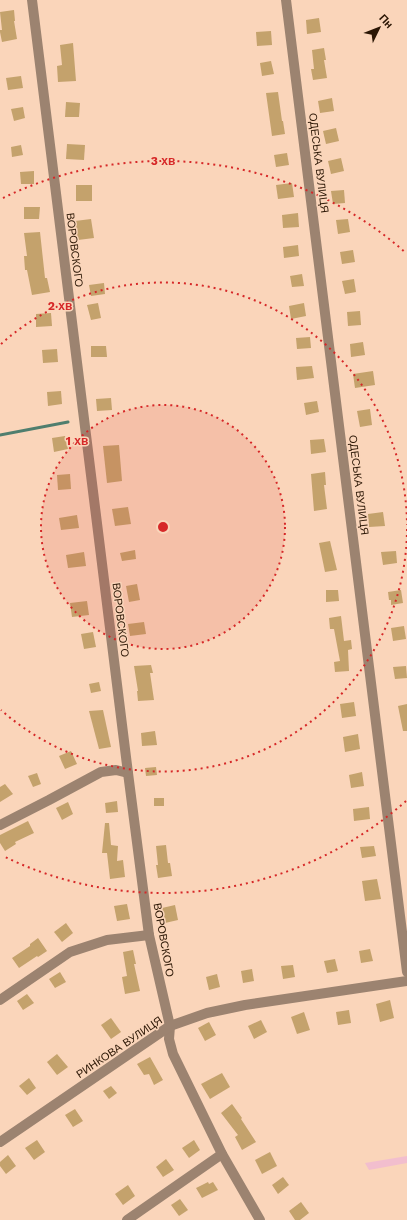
<svg xmlns="http://www.w3.org/2000/svg" width="407" height="1220" font-family="'Work Sans',sans-serif">
<style>
.green{fill:#f2bece}
.lines{fill:none;stroke-linecap:round;stroke-linejoin:round}
.stream{stroke:#4f7e6e;stroke-width:3}
.building{fill:#c4a26c}
.minor{stroke:#9c8370;stroke-width:10}
.ring{fill:none;stroke:#d62828;stroke-width:2;stroke-dasharray:2 4}
.labels{text-anchor:middle;stroke-width:3;stroke-linejoin:round;paint-order:stroke}
.street-label{font-size:11px;fill:#2b1604;stroke:#fad5ba}
.centre{fill:#d62828;stroke:#fad5ba;stroke-width:2}
.ring-label{font-size:12px;text-anchor:middle;font-weight:bold;fill:#d62828;stroke:#fad5ba;stroke-width:3;stroke-linejoin:round;paint-order:stroke}
</style>
<rect width="100%" height="100%" fill="#fad5ba"/>
<!-- green -->
<polygon class="green" points="407,1156 407,1163 369,1170 365,1163"/>
<g class="lines">
<!-- stream -->
<polyline class="stream" points="0,435 68,422"/>
</g>
<!-- building -->
<g class="building">
<polygon points="14,10 15,21 14,21 17,39 2,42 0,32 0,30 2,30 0,12"/>
<polygon points="319,18 321,32 307,34 306,20"/>
<polygon points="271,31 272,45 257,46 256,32"/>
<polygon points="73,43 76,81 58,82 57,66 62,65 60,45"/>
<polygon points="324,48 326,60 324,60 327,78 313,80 311,69 314,69 312,50"/>
<polygon points="271,61 274,74 262,76 260,63"/>
<polygon points="21,76 23,88 8,90 6,78"/>
<polygon points="278,92 282,121 283,121 285,134 272,136 266,93"/>
<polygon points="332,98 334,111 320,113 318,101"/>
<polygon points="66,102 80,103 79,117 65,117"/>
<polygon points="23,107 25,118 14,121 11,109"/>
<polygon points="336,128 339,141 326,144 323,131"/>
<polygon points="67,144 85,145 84,160 66,159"/>
<polygon points="21,145 23,155 12,157 11,147"/>
<polygon points="287,153 289,165 276,167 274,155"/>
<polygon points="341,158 344,171 331,174 328,161"/>
<polygon points="34,171 34,184 21,184 20,172"/>
<polygon points="292,183 294,197 278,199 276,185"/>
<rect x="76" y="185" width="16" height="16"/>
<polygon points="344,190 345,203 333,204 331,191"/>
<polygon points="24,207 40,207 39,219 24,219"/>
<polygon points="298,213 299,227 283,228 282,215"/>
<polygon points="91,219 94,238 78,240 75,221"/>
<polygon points="348,219 350,232 338,234 336,220"/>
<polygon points="40,232 45,278 47,278 50,292 32,295 27,270 25,270 24,256 27,256 24,233"/>
<polygon points="298,245 299,256 284,258 283,247"/>
<polygon points="353,250 355,262 342,264 340,252"/>
<polygon points="302,274 304,286 292,287 290,276"/>
<polygon points="354,279 356,292 345,294 342,281"/>
<polygon points="104,283 105,294 91,296 89,285"/>
<polygon points="98,303 101,318 91,320 87,305"/>
<polygon points="304,303 306,316 291,319 289,306"/>
<polygon points="360,311 361,325 348,326 347,312"/>
<polygon points="51,313 52,326 36,327 36,314"/>
<polygon points="310,337 311,348 297,349 296,338"/>
<polygon points="363,342 365,355 351,357 350,344"/>
<polygon points="91,346 106,346 107,357 91,357"/>
<polygon points="57,349 58,362 43,363 42,350"/>
<polygon points="312,366 314,378 297,380 296,367"/>
<polygon points="373,371 375,385 355,388 353,374"/>
<polygon points="61,391 62,404 48,406 47,392"/>
<polygon points="111,398 112,410 97,411 96,399"/>
<polygon points="317,401 319,412 306,415 304,403"/>
<polygon points="370,409 372,425 360,427 357,411"/>
<polygon points="65,436 68,449 54,452 52,438"/>
<polygon points="324,439 326,452 311,454 310,440"/>
<polygon points="119,445 122,481 107,483 103,446"/>
<polygon points="325,472 326,485 324,485 327,509 314,511 311,474"/>
<polygon points="70,474 71,489 58,490 57,475"/>
<polygon points="128,507 131,524 115,526 112,509"/>
<polygon points="383,512 385,526 369,527 368,514"/>
<polygon points="77,515 79,528 61,530 59,518"/>
<polygon points="330,541 337,570 325,572 319,543"/>
<polygon points="135,550 136,559 122,561 120,553"/>
<polygon points="396,551 397,563 383,565 381,552"/>
<polygon points="84,552 86,566 68,568 66,555"/>
<polygon points="137,584 140,600 129,602 126,586"/>
<polygon points="326,590 338,590 339,601 326,602"/>
<polygon points="401,590 403,603 391,605 391,600 389,600 388,592"/>
<polygon points="87,601 89,615 72,617 70,603"/>
<polygon points="341,616 344,641 351,640 352,649 348,650 349,671 335,672 334,662 340,661 334,629 330,629 329,618"/>
<polygon points="144,622 146,634 130,636 128,624"/>
<polygon points="404,626 406,639 393,641 391,628"/>
<polygon points="93,632 96,647 84,649 81,634"/>
<polygon points="151,665 153,673 150,673 154,700 138,701 137,691 138,691 134,666"/>
<polygon points="406,666 407,678 395,679 393,667"/>
<polygon points="99,682 101,691 91,693 89,684"/>
<polygon points="354,702 356,716 342,718 340,704"/>
<polygon points="407,704 407,731 403,731 398,706"/>
<polygon points="103,710 111,747 99,749 89,711"/>
<polygon points="155,731 157,745 142,746 141,733"/>
<polygon points="358,734 360,749 345,752 343,737"/>
<polygon points="71,751 77,764 65,769 59,756"/>
<polygon points="156,767 157,775 146,776 145,768"/>
<polygon points="362,772 364,786 351,788 349,775"/>
<polygon points="37,773 41,784 33,787 28,776"/>
<polygon points="5,784 13,794 0,802 0,787"/>
<rect x="154" y="798" width="10" height="8"/>
<polygon points="117,801 118,812 106,813 105,803"/>
<polygon points="68,802 73,814 62,820 56,808"/>
<polygon points="369,807 370,819 354,821 353,809"/>
<polygon points="28,821 34,833 15,842 16,844 5,851 0,843 0,835"/>
<polygon points="105,823 109,823 111,845 118,846 117,861 123,860 125,877 110,879 107,853 102,853"/>
<polygon points="166,845 168,863 170,863 172,876 158,878 156,865 158,865 156,846"/>
<polygon points="374,846 376,856 362,858 360,847"/>
<polygon points="377,879 381,899 365,901 362,881"/>
<polygon points="127,904 130,919 117,921 114,906"/>
<polygon points="175,905 178,920 165,923 162,908"/>
<polygon points="66,923 73,933 62,942 54,932"/>
<polygon points="38,938 47,951 38,957 37,956 19,968 12,958 30,946 30,944"/>
<polygon points="370,949 373,961 361,963 359,951"/>
<polygon points="133,950 136,964 134,964 140,991 125,994 122,977 127,976 123,952"/>
<polygon points="335,959 338,971 327,973 324,961"/>
<polygon points="293,965 295,977 283,979 281,966"/>
<polygon points="252,969 254,981 243,983 241,971"/>
<polygon points="60,972 66,982 55,988 49,979"/>
<polygon points="217,974 220,987 209,990 206,977"/>
<polygon points="27,994 34,1003 23,1010 17,1001"/>
<polygon points="390,1000 394,1018 380,1022 376,1004"/>
<polygon points="349,1010 351,1023 338,1025 336,1012"/>
<polygon points="304,1012 310,1030 297,1034 291,1017"/>
<polygon points="111,1018 121,1032 111,1039 101,1025"/>
<polygon points="261,1020 267,1032 254,1039 248,1026"/>
<polygon points="209,1022 216,1035 205,1041 198,1028"/>
<polygon points="57,1054 68,1067 57,1075 47,1062"/>
<polygon points="150,1057 163,1080 154,1085 149,1074 144,1075 137,1064"/>
<polygon points="222,1073 230,1087 210,1099 201,1084"/>
<polygon points="29,1078 36,1088 27,1095 19,1086"/>
<polygon points="111,1086 117,1093 109,1099 103,1091"/>
<polygon points="232,1104 242,1118 241,1119 256,1142 242,1150 235,1137 238,1135 221,1113"/>
<polygon points="75,1109 83,1121 73,1127 65,1115"/>
<polygon points="37,1140 45,1152 34,1160 25,1148"/>
<polygon points="194,1140 200,1150 189,1158 182,1148"/>
<polygon points="270,1152 277,1166 262,1174 255,1160"/>
<polygon points="8,1155 16,1166 6,1174 0,1166 0,1162"/>
<polygon points="166,1159 174,1170 163,1177 156,1167"/>
<polygon points="283,1177 289,1185 278,1194 272,1185"/>
<polygon points="208,1182 209,1184 213,1182 218,1190 202,1198 196,1188"/>
<polygon points="128,1185 135,1196 123,1205 115,1194"/>
<polygon points="180,1199 188,1210 179,1216 171,1205"/>
<polygon points="301,1202 309,1213 300,1220 295,1220 289,1211"/>
</g>
<g class="lines">
<!-- minor -->
<g class="minor">
<polyline points="32,0 128,773 149,935 170,1026 169,1039 173,1054 222,1154 260,1220"/>
<polyline points="286,0 407,972"/>
<polyline points="0,825 49,800 101,772 116,770 128,773"/>
<polyline points="0,1000 70,952 107,940 149,935"/>
<polyline points="0,1142 170,1026 207,1013 245,1005 407,981"/>
<polyline points="127,1220 222,1154"/>
</g>
</g>
<!-- distance rings -->
<circle cx="163" cy="527" r="122" fill="#d62828" fill-opacity=".12"/>
<g class="ring">
<circle cx="163" cy="527" r="122"/>
<path d="M407 529A244 244 0 0 1 1 710M1 344A244 244 0 0 1 407 525"/>
<path d="M406 801A366 366 0 0 1 3 856M3 198A366 366 0 0 1 406 253"/>
</g>
<g class="labels">
<!-- street labels -->
<g class="street-label">
<text transform="translate(319 163) rotate(83)" y="4">ОДЕСЬКА ВУЛИЦЯ</text>
<text transform="translate(75 250) rotate(83)" y="4">ВОРОВСКОГО</text>
<text transform="translate(359 485) rotate(83)" y="4">ОДЕСЬКА ВУЛИЦЯ</text>
<text transform="translate(121 620) rotate(83)" y="4">ВОРОВСКОГО</text>
<text transform="translate(164 940) rotate(80)" y="4">ВОРОВСКОГО</text>
<text transform="translate(119 1047) rotate(-34)" y="4">РИНКОВА ВУЛИЦЯ</text>
</g>
</g>
<circle cx="163" cy="527" r="6" class="centre"/>
<g class="ring-label">
<text x="163" y="165">3 хв</text>
<text x="60" y="310">2 хв</text>
<text x="77" y="445">1 хв</text>
</g>
<!-- north arrow -->
<g transform="translate(379 28) rotate(47)" stroke="#fad5ba" stroke-width="3" paint-order="stroke">
<path d="M0-3L7 15L0 10L-7 15Z" fill="#2b1604"/>
<text y="-6" font-size="11" font-weight="bold" text-anchor="middle" fill="#2b1604">Пн</text>
</g>
</svg>
